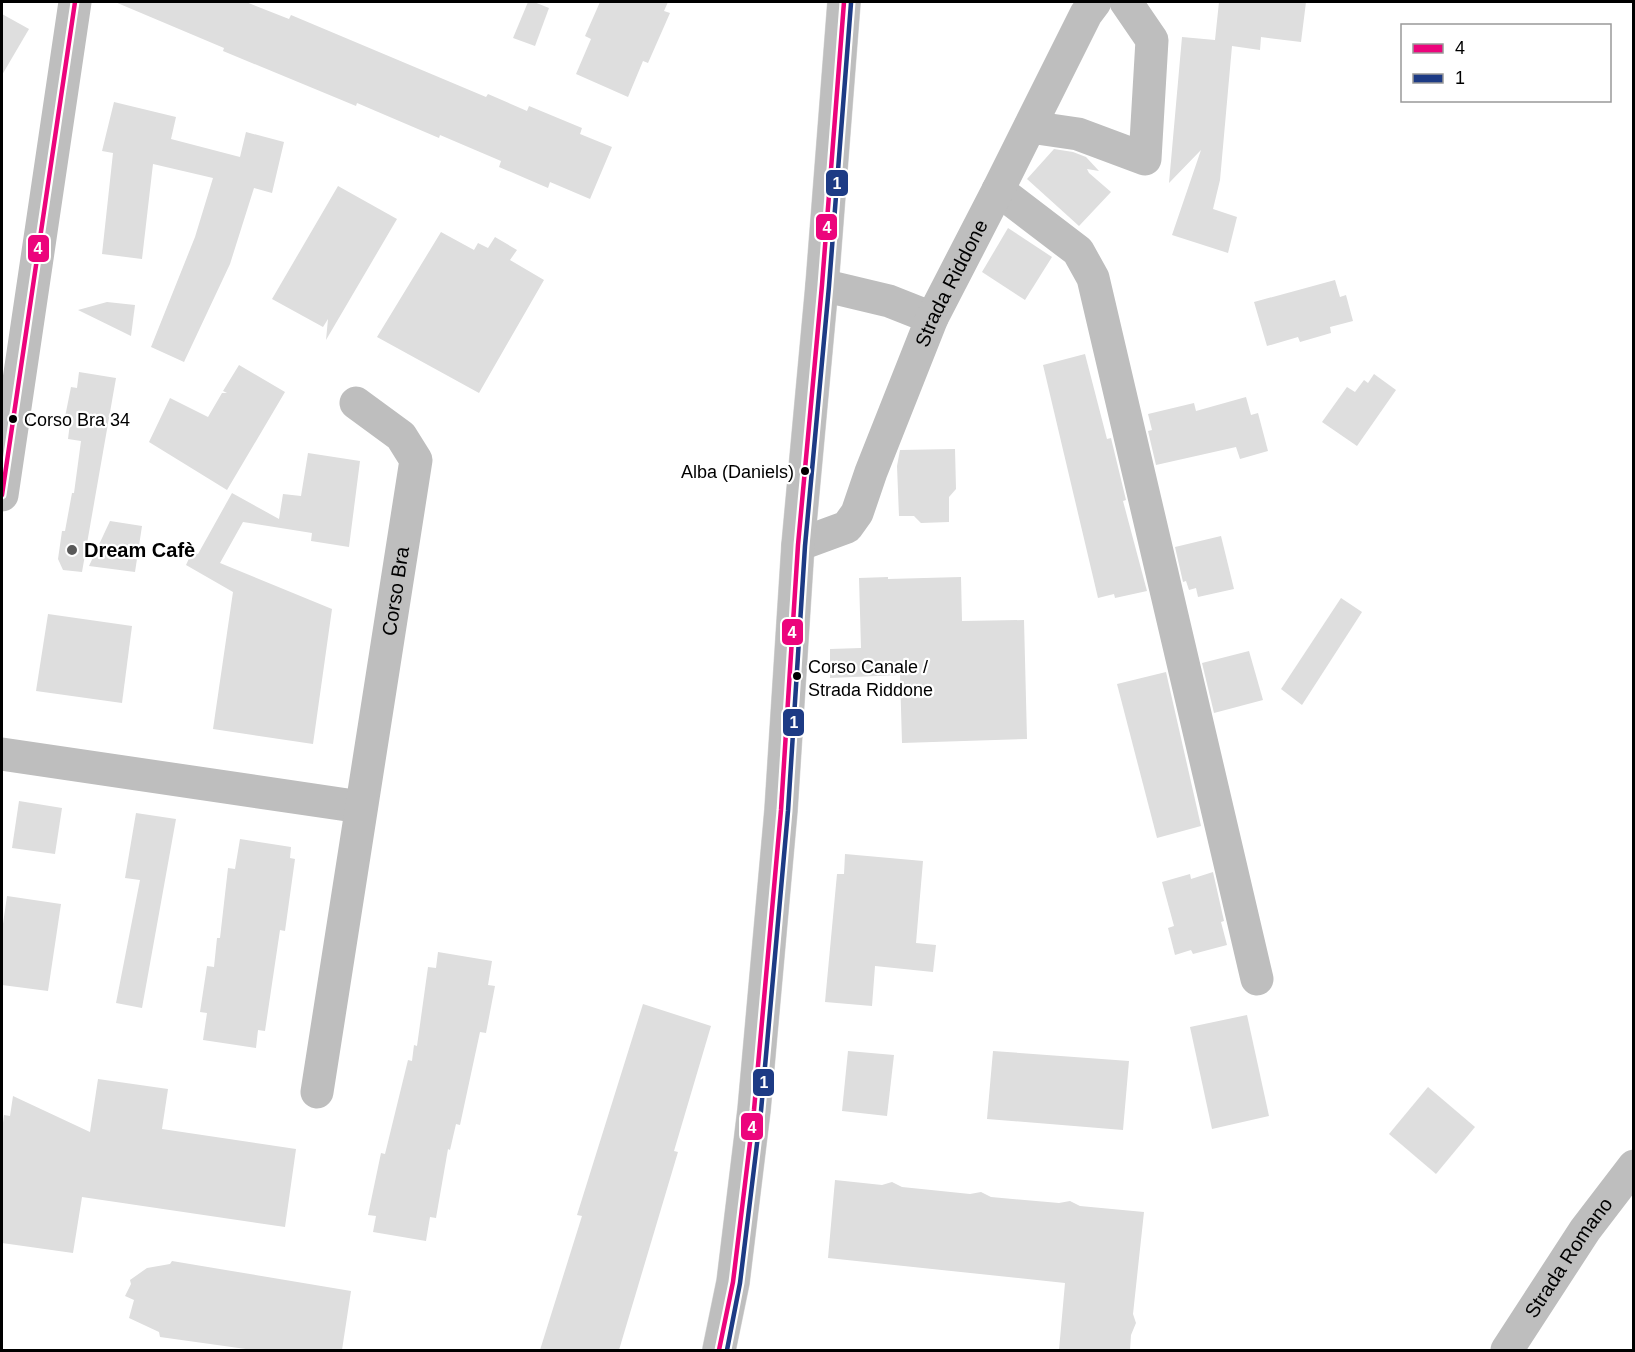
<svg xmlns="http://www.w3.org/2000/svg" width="1635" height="1352" font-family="Arial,sans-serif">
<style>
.building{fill:#dedede}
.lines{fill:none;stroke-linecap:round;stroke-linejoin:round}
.major-casing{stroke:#dbdbdb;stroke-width:34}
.minor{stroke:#bebebe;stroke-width:33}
.major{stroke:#bebebe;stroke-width:33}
.bus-1-casing{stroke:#fff;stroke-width:9}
.bus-2-casing{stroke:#fff;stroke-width:9}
.bus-1{stroke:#ec047c;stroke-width:4.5}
.bus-2{stroke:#1d3b85;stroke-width:4.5}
.bus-dot{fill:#000;stroke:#fff;stroke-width:2}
.poi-dot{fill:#595959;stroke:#fff;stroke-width:2}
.labels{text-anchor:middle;stroke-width:4.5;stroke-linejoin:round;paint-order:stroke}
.bus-label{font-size:18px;fill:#000;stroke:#fff;text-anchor:start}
.street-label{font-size:20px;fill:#000;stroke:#fff}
.poi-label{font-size:20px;font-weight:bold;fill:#000;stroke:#fff;text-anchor:start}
.line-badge{stroke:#fff;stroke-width:2}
.badge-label{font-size:16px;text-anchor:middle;font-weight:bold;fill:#fff}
</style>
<rect width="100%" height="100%" fill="#fff"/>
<!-- building -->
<g class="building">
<polygon points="115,2 246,2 289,19 291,15 486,97 488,94 527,111 529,106 582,128 580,134 612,147 590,199 550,182 548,188 499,167 501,161 440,135 439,138 357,103 356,106 223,51 224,48"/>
<polygon points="528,2 534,2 549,8 535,46 513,38"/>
<polygon points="600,2 668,2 664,11 670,13 648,63 643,61 628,97 576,74 591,39 585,36"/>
<polygon points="1219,2 1306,2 1301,42 1261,37 1260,50 1232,46 1220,180 1213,209 1237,217 1228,253 1172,235 1201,150 1169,183 1182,37 1215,40"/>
<polygon points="2,14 29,29 2,75"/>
<polygon points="114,102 176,117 171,139 240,157 246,132 284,142 272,193 254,188 230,264 184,362 151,347 195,237 213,178 153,164 142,259 102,254 113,153 102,151"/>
<polygon points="1054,149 1073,152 1086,157 1099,171 1087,169 1089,173 1111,192 1079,226 1027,179"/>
<polygon points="338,186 397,219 326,340 328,319 323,327 272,299"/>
<polygon points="1008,228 1052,257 1025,300 982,272"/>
<polygon points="441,232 474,250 478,243 488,248 495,237 517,250 510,260 544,280 479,393 377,337"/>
<polygon points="1335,280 1340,297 1346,295 1353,321 1330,327 1331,333 1300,342 1298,337 1267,346 1254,302"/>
<polygon points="107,302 135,305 131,336 78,310"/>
<polygon points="1085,354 1107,439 1111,438 1126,500 1123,501 1147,591 1115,598 1114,594 1098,598 1043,365"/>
<polygon points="239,365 285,392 227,490 149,442 170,398 208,417 222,393 227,393 223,391"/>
<polygon points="79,372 116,378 82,572 63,570 58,559 62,531 65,531 72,493 74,493 81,441 68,439 70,423 64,422 71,387 77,388"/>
<polygon points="1374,374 1396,390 1357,446 1322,422 1347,387 1355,392 1364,380 1368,383"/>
<polygon points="1246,397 1251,415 1258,413 1268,451 1240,459 1236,447 1156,465 1148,431 1152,430 1148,414 1194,403 1196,411"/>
<polygon points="955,449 956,489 949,497 949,522 921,523 914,516 899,516 897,466 900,450"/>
<polygon points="308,453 360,461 349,547 311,541 312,533 243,522 220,563 332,609 313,744 213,729 233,592 186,565 192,552 198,554 232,493 279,519 283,494 301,496"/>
<polygon points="110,521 142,526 135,572 89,566"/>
<polygon points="1221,536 1234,589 1198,597 1196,588 1189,590 1186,581 1183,582 1175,547"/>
<polygon points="888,577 888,579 961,577 962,621 1024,620 1027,739 902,743 900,675 830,678 830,649 861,648 859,578"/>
<polygon points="1341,598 1362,612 1302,705 1281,689"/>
<polygon points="48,614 132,626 122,703 36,691"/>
<polygon points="1249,651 1263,700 1214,713 1202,663"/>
<polygon points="1166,672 1201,826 1157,838 1117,684"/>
<polygon points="19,801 62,808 55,854 12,848"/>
<polygon points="136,813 176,819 142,1008 116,1003 140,880 125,878"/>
<polygon points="240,839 291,847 290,858 295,859 285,931 280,930 265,1031 258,1030 256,1048 203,1040 207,1013 200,1012 207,966 214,967 217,938 220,938 228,868 235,869"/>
<polygon points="845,854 923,861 916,943 936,945 933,972 875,966 872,1006 825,1002 837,874 844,874"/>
<polygon points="1213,872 1224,921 1221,922 1227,945 1193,954 1191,950 1175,955 1168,928 1174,926 1162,882 1190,874 1191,879"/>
<polygon points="7,896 61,904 48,991 2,985 2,931"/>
<polygon points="438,952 492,961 488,985 495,986 486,1033 480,1032 460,1125 456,1124 450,1150 448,1149 436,1218 430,1217 426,1241 373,1232 376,1216 368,1215 381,1153 385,1154 408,1060 412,1061 414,1045 417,1046 428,967 436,968"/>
<polygon points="643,1004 711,1026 674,1151 678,1152 619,1350 540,1350 582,1216 577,1215"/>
<polygon points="1247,1015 1269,1116 1212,1129 1190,1027"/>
<polygon points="848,1051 894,1055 887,1116 842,1111"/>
<polygon points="993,1051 1129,1061 1123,1130 987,1119"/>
<polygon points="98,1079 168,1089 162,1129 296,1149 285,1227 82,1197 73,1253 2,1243 2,1131 4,1115 10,1116 13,1096 90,1132"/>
<polygon points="1428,1087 1475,1127 1436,1174 1389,1134"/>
<polygon points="835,1180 882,1185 892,1182 902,1187 970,1194 981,1192 991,1197 1059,1203 1070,1201 1080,1206 1144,1212 1133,1314 1136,1323 1131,1335 1130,1350 1059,1350 1065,1283 828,1258"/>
<polygon points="172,1261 351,1291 342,1350 253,1350 160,1337 159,1332 129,1318 134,1300 125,1296 131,1284 130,1280 147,1268 170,1264"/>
</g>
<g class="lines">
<!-- major casing -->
<g class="major-casing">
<polyline id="major" points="719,1350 733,1282 754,1110 781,810 798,545 822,285 844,2"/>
</g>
<!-- minor -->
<g class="minor">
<polyline points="1030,127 1078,134 1145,159 1152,40 1126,2"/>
<polyline points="998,190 1078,251 1093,278 1257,979"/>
<polyline points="822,285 889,301 932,318"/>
<polyline points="2,495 75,2"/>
<path id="s1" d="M798 545 847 527 857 513 871 472 932 318 998 190 1086 14 1095 2"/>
<polyline points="2,754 361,807"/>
<path id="s2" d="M317 1092 416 460 401 436 356 403"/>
<path id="s3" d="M1507 1350 1585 1230 1634 1166"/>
</g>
<!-- major -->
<use href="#major" class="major"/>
<!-- bus-1 casing -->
<g class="bus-1-casing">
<g id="bus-1">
<polyline points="2,495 75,2"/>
<polyline points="719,1350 733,1282 754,1110 781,810 798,545 822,285 844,2"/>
</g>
</g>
<!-- bus-2 casing -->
<g class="bus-2-casing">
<polyline id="bus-2" points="727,1350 740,1283 761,1111 788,811 805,546 829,286 851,3"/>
</g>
<!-- bus-1 -->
<use href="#bus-1" class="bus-1"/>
<!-- bus-2 -->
<use href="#bus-2" class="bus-2"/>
</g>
<!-- markers -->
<g class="bus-dot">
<circle cx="13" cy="419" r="5"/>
<circle cx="805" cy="471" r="5"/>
<circle cx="797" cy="676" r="5"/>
</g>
<circle class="poi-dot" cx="72" cy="550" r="6"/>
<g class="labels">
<!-- bus labels -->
<g class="bus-label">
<text x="24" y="426">Corso Bra 34</text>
<text x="794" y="478" text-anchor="end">Alba (Daniels)</text>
<text x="808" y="673">Corso Canale /<tspan x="808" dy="23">Strada Riddone</tspan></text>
</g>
<!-- street labels -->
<g class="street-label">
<text dy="7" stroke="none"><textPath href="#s1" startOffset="318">Strada Riddone</textPath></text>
<text dy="7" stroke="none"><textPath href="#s2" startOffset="507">Corso Bra</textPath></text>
<text dy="7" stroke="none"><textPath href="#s3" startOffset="111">Strada Romano</textPath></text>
</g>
<!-- poi labels -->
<g class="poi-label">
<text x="84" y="557">Dream Cafè</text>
</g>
</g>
<g class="line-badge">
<rect x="825" y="169" width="24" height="28" rx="6" fill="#1d3b85"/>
<rect x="815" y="213" width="23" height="28" rx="6" fill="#ec047c"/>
<rect x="27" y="234" width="23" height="29" rx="6" fill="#ec047c"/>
<rect x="781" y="618" width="23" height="28" rx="6" fill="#ec047c"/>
<rect x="782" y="708" width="23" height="29" rx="6" fill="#1d3b85"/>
<rect x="752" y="1068" width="23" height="29" rx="6" fill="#1d3b85"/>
<rect x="740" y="1112" width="24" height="29" rx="6" fill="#ec047c"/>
</g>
<g class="badge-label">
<text x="837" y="189">1</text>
<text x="827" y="233">4</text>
<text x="38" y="254">4</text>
<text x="792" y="638">4</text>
<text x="794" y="728">1</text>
<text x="764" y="1088">1</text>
<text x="752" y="1133">4</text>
</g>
<!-- border -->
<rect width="1635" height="1352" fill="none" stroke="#000000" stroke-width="6"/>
<!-- legend -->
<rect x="1401" y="24" width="210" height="78" fill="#ffffff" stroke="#999999" stroke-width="1.5"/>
<rect x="1413" y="44" width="30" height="9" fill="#ec047c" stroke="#999999" stroke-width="1.5"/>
<text x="1455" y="54" font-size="18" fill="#000000">4</text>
<rect x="1413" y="74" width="30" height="9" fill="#1d3b85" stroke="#999999" stroke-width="1.5"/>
<text x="1455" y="84" font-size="18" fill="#000000">1</text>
</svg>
